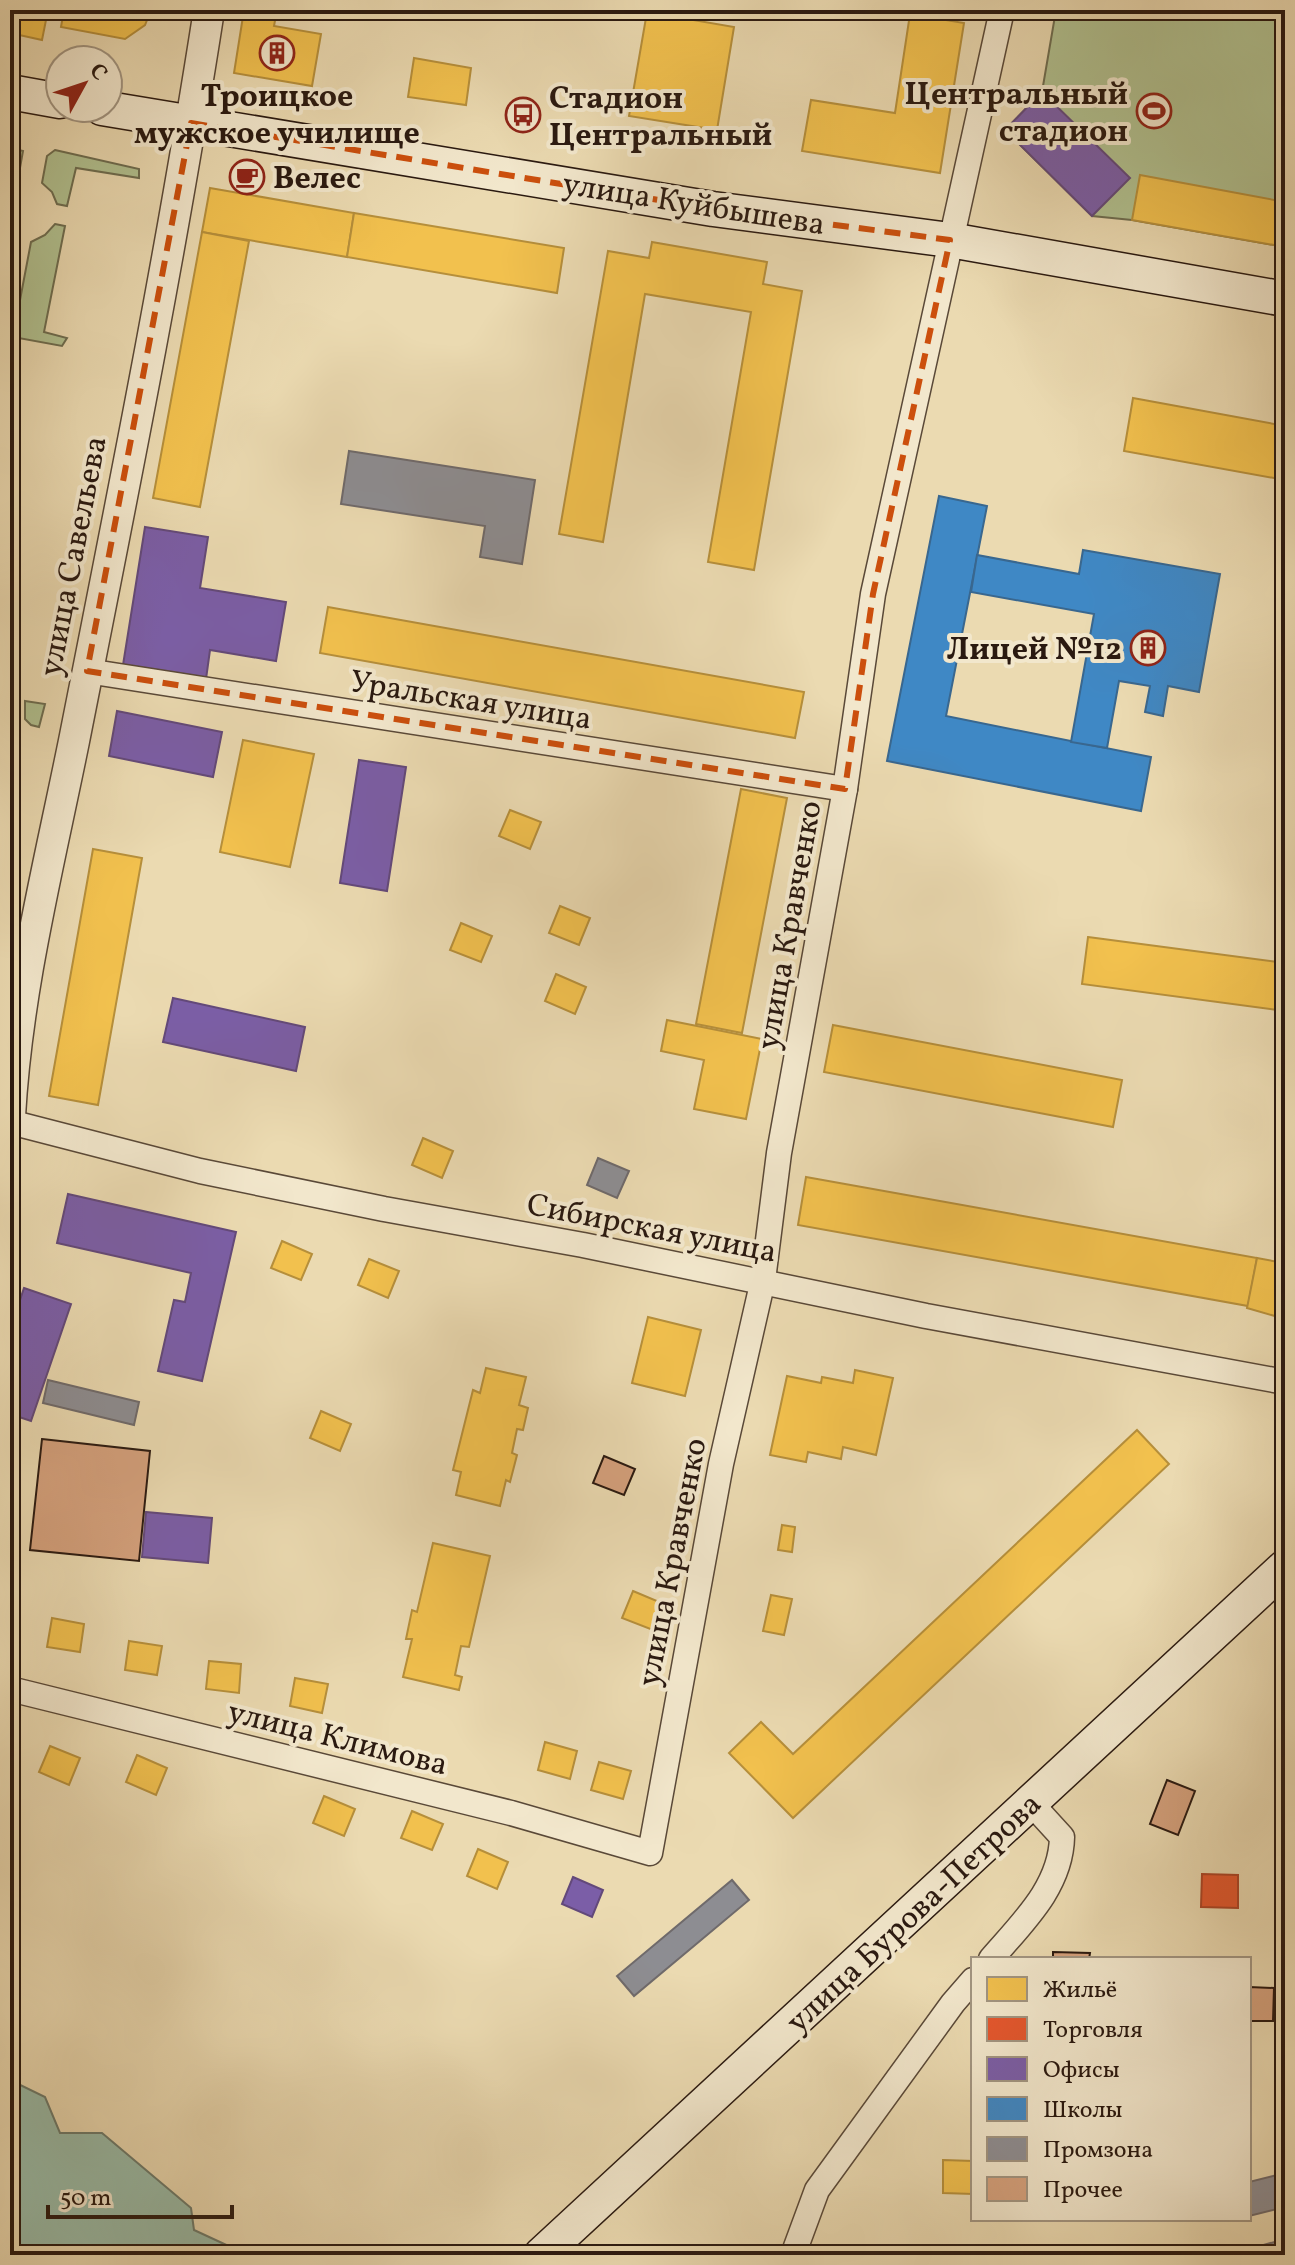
<svg xmlns="http://www.w3.org/2000/svg" width="1295" height="2265" font-family="Vollkorn,serif">
<style>
.green{fill:#b1c190;stroke:#6e6d50;stroke-width:2}
.water{fill:#99bba7;stroke:#6d7a6b;stroke-width:2}
.homes{fill:#f2c14e;stroke:#b68f3b;stroke-width:2}
.shops{fill:#e4572e;stroke:#ac4425;stroke-width:2}
.offices{fill:#7b5ea7;stroke:#63497a;stroke-width:2}
.schools{fill:#3f88c5;stroke:#39678f;stroke-width:2}
.industry{fill:#8d8d92;stroke:#6f6a6b;stroke-width:2}
.building{fill:#d5a17d;stroke:#2a1910;stroke-width:2}
.lines{fill:none;stroke-linecap:round;stroke-linejoin:round}
.minor-casing{stroke:#5a4938;stroke-width:27}
.tertiary-casing{stroke:#5a4938;stroke-width:33}
.secondary-casing{stroke:#2a1910;stroke-width:37}
.minor{stroke:#f2e7cc;stroke-width:24}
.tertiary{stroke:#f2e7cc;stroke-width:30}
.secondary{stroke:#f2e7cc;stroke-width:34}
.marked{fill:none;stroke:#cc4f0d;stroke-width:6;stroke-dasharray:16 10;stroke-linejoin:round}
.labels{text-anchor:middle;stroke-width:8;stroke-linejoin:round;paint-order:stroke}
.poi-label{font-size:32px;font-weight:bold;fill:#2a1910;stroke:#f2e7cc;text-anchor:end}
.street-label{font-size:32px;fill:#2a1910;stroke:#f2e7cc}
</style>
<rect width="100%" height="100%" fill="#ebdab1"/>
<filter id="stains"><feTurbulence type="fractalNoise" baseFrequency=".0025" numOctaves="4"/><feColorMatrix values="0 0 0 0 .2 0 0 0 0 .09 0 0 0 0 .02 0 0 0 .5 -.17"/></filter>
<radialGradient id="worn" r=".72"><stop offset=".6" stop-color="#630" stop-opacity="0"/><stop offset="1" stop-color="#630" stop-opacity=".3"/></radialGradient>
<!-- green -->
<g class="green">
<polygon points="1056,10 1285,10 1285,247 1132,220 1092,216 1005,130 1042,92"/>
<polygon points="10,148 23,151 18,179 11,182"/>
<polygon points="55,150 139,169 139,178 76,168 67,206 57,204 52,192 42,183 47,156"/>
<polygon points="55,224 65,226 44,332 67,338 62,346 13,337 31,242 45,235"/>
<polygon points="25,701 45,704 39,727 31,725 25,719"/>
</g>
<!-- water -->
<polygon class="water" points="10,2080 45,2097 60,2133 102,2133 191,2208 194,2230 248,2255 10,2255"/>
<!-- homes -->
<g class="homes">
<polygon points="10,10 48,10 42,40 10,33"/>
<polygon points="64,10 151,10 145,25 125,39 61,27"/>
<polygon points="244,10 277,10 274,26 321,34 312,86 234,73"/>
<polygon points="647,12 734,27 717,130 629,116"/>
<polygon points="910,14 964,23 940,173 802,151 811,100 895,113"/>
<polygon points="414,58 471,68 466,105 408,97"/>
<polygon points="1140,175 1285,202 1285,247 1132,220"/>
<polygon points="210,188 354,213 347,257 202,232"/>
<polygon points="354,213 564,248 557,293 347,257"/>
<polygon points="202,232 249,241 200,507 153,498"/>
<polygon points="652,242 767,262 763,284 802,291 754,570 708,562 751,312 645,294 603,542 559,534 608,251 649,258"/>
<polygon points="1133,398 1285,426 1285,480 1124,451"/>
<polygon points="328,607 804,692 795,738 320,653"/>
<polygon points="243,740 314,754 290,867 220,852"/>
<polygon points="741,789 787,798 742,1033 696,1024"/>
<polygon points="510,810 541,822 530,849 499,836"/>
<polygon points="93,849 142,858 98,1105 49,1096"/>
<polygon points="560,906 590,918 579,945 549,933"/>
<polygon points="461,923 492,936 481,962 450,950"/>
<polygon points="1088,937 1285,963 1285,1011 1082,984"/>
<polygon points="556,974 586,987 575,1014 545,1001"/>
<polygon points="667,1020 762,1039 746,1119 694,1109 704,1060 661,1051"/>
<polygon points="833,1025 1122,1080 1113,1127 824,1072"/>
<polygon points="423,1138 453,1151 442,1178 412,1165"/>
<polygon points="806,1177 1257,1258 1248,1306 798,1225"/>
<polygon points="282,1241 312,1254 301,1280 271,1268"/>
<polygon points="1257,1258 1284,1263 1285,1319 1247,1308"/>
<polygon points="369,1259 399,1271 388,1298 358,1285"/>
<polygon points="648,1317 701,1330 685,1396 632,1383"/>
<polygon points="486,1368 526,1377 519,1405 528,1408 523,1430 517,1429 512,1453 517,1455 510,1482 506,1480 500,1506 456,1495 461,1472 453,1470 473,1390 480,1393"/>
<polygon points="855,1370 893,1378 876,1455 843,1447 841,1459 808,1452 806,1462 770,1455 787,1376 821,1383 822,1377 853,1383"/>
<polygon points="321,1411 351,1424 340,1451 310,1438"/>
<polygon points="1137,1430 1169,1464 793,1818 729,1753 761,1722 793,1754"/>
<polygon points="782,1525 795,1527 792,1552 778,1550"/>
<polygon points="433,1543 490,1556 469,1647 461,1646 455,1675 462,1677 459,1690 403,1677 412,1639 406,1639 412,1610 417,1612"/>
<polygon points="633,1591 664,1604 653,1630 622,1618"/>
<polygon points="771,1595 792,1599 784,1635 763,1631"/>
<polygon points="52,1618 84,1624 80,1652 47,1647"/>
<polygon points="129,1641 162,1646 157,1675 125,1670"/>
<polygon points="209,1661 241,1664 239,1693 206,1689"/>
<polygon points="295,1678 328,1684 322,1713 290,1706"/>
<polygon points="545,1742 577,1751 570,1779 538,1770"/>
<polygon points="50,1746 80,1758 69,1785 39,1772"/>
<polygon points="137,1755 167,1768 156,1795 126,1782"/>
<polygon points="599,1762 631,1771 623,1799 591,1790"/>
<polygon points="324,1796 355,1809 344,1836 313,1823"/>
<polygon points="412,1811 443,1824 432,1850 401,1838"/>
<polygon points="478,1849 508,1862 497,1889 467,1876"/>
<polygon points="943,2160 973,2161 973,2194 943,2193"/>
</g>
<!-- shops -->
<polygon class="shops" points="1202,1874 1238,1875 1238,1908 1201,1907"/>
<!-- offices -->
<g class="offices">
<polygon points="1042,92 1130,178 1092,216 1005,130"/>
<polygon points="145,527 208,537 200,588 286,602 276,661 210,650 206,679 123,665"/>
<polygon points="117,711 222,732 213,777 109,756"/>
<polygon points="359,760 406,767 387,891 340,883"/>
<polygon points="173,998 305,1027 296,1071 163,1042"/>
<polygon points="68,1194 236,1232 202,1381 158,1371 174,1300 185,1302 191,1273 57,1243"/>
<polygon points="24,1288 71,1304 31,1421 10,1414 10,1330"/>
<polygon points="146,1512 212,1518 208,1563 142,1557"/>
<polygon points="573,1877 603,1890 592,1917 562,1904"/>
</g>
<!-- schools -->
<g class="schools">
<polygon points="939,496 987,506 946,716 1151,757 1141,811 887,761"/>
<polygon points="1083,550 1220,574 1199,692 1168,686 1163,716 1145,712 1150,686 1119,681 1107,748 1071,742 1094,614 971,592 977,555 1079,574"/>
</g>
<!-- industry -->
<g class="industry">
<polygon points="349,451 535,480 522,564 480,557 485,526 341,504"/>
<polygon points="598,1158 629,1171 617,1198 587,1185"/>
<polygon points="48,1380 139,1402 134,1425 43,1403"/>
<polygon points="732,1880 749,1900 634,1996 617,1976"/>
<polygon points="1285,2173 1285,2207 1249,2216 1249,2182"/>
<polygon points="1285,2239 1285,2255 1255,2255 1253,2248"/>
</g>
<!-- building -->
<g class="building">
<polygon points="42,1439 150,1451 139,1561 30,1550"/>
<polygon points="604,1456 635,1469 624,1495 593,1483"/>
<polygon points="1167,1780 1195,1791 1178,1835 1150,1824"/>
<polygon points="1053,1952 1090,1953 1089,1959 1053,1959"/>
<polygon points="1249,1987 1274,1988 1273,2021 1249,2021"/>
</g>
<g class="lines">
<!-- minor casing -->
<g class="minor-casing">
<g id="minor">
<polyline points="87,671 845,789"/>
<polyline points="10,1122 200,1171 384,1209 583,1245 926,1316 1285,1382"/>
<polyline points="10,1689 511,1813 650,1853 721,1464 763,1280 779,1153 845,789 873,594 1002,10"/>
<path d="M991 1959C1022 1923 1061 1887 1062 1837L1031 1803"/>
<polyline points="793,2255 817,2190 953,2003 973,1980"/>
</g>
</g>
<!-- tertiary casing -->
<g class="tertiary-casing">
<path id="tertiary" d="M10 1116C17 990 49 865 74 741 122 498 171 255 209 10"/>
</g>
<!-- secondary casing -->
<g class="secondary-casing">
<g id="secondary">
<polyline points="10,92 60,101"/>
<polyline points="102,108 713,209 950,240 1285,299"/>
<polyline points="541,2255 1285,1567"/>
</g>
</g>
<!-- minor -->
<use href="#minor" class="minor"/>
<!-- tertiary -->
<use href="#tertiary" class="tertiary"/>
<!-- secondary -->
<use href="#secondary" class="secondary"/>
</g>
<!-- marked area -->
<path class="marked" d="M191 123 713 209 950 240 873 594 845 789 87 671Z"/>
<!-- icons -->
<defs>
<g id="building-ring" transform="scale(1.8)"><circle r="9.5" fill="#f2e7cc" stroke="#8f2418" stroke-width="1.5"/><path d="M-4-6H4V6H1V3H-1V6H-4ZM-2.5-4.3h1.7v1.8h-1.7ZM.8-4.3h1.7v1.8H.8ZM-2.5-1h1.7V.8h-1.7ZM.8-1h1.7V.8H.8Z" fill="#8f2418"/></g>
<g id="stadium-ring" transform="scale(1.8)"><circle r="9.5" fill="#f2e7cc" stroke="#8f2418" stroke-width="1.5"/><path d="M0-5a6.5 5 0 1 0 0 10a6.5 5 0 1 0 0-10ZM-3.5-1.8h7v3.6h-7Z" fill="#8f2418"/></g>
<g id="bus-ring" transform="scale(1.8)"><circle r="9.5" fill="#f2e7cc" stroke="#8f2418" stroke-width="1.5"/><path d="M-5-6H5V4H4V6H2V4H-2V6H-4V4H-5ZM-3.5-4V0h7V-4ZM-3.5 1.2v1.5H-2V1.2ZM2 1.2v1.5H3.5V1.2Z" fill="#8f2418"/></g>
<g id="cafe-ring" transform="scale(1.8)"><circle r="9.5" fill="#f2e7cc" stroke="#8f2418" stroke-width="1.5"/><path d="M-5.5-4.5H6V0H3Q3 3.5 0 3.5H-2.5Q-5.5 3.5-5.5 0ZM3-3.2v2h1.7v-2ZM-6 4.5H4V6H-6Z" fill="#8f2418"/></g>
</defs>
<g fill-rule="evenodd">
<use href="#building-ring" x="277" y="53"/>
<use href="#stadium-ring" x="1154" y="111"/>
<use href="#bus-ring" x="523" y="115"/>
<use href="#cafe-ring" x="247" y="177"/>
<use href="#building-ring" x="1148" y="648"/>
</g>
<g class="labels">
<!-- poi labels -->
<g class="poi-label">
<text x="1128" y="104">Центральный<tspan x="1128" dy="37">стадион</tspan></text>
<text x="277" y="106" text-anchor="middle">Троицкое<tspan x="277" dy="37">мужское училище</tspan></text>
<text x="549" y="108" text-anchor="start">Стадион<tspan x="549" dy="37">Центральный</tspan></text>
<text x="273" y="188" text-anchor="start">Велес</text>
<text x="1122" y="659">Лицей №12</text>
</g>
<!-- street labels -->
<g class="street-label">
<text transform="translate(694 203) rotate(9)" y="11">улица Куйбышева</text>
<text transform="translate(72 556) rotate(-79)" y="11">улица Савельева</text>
<text transform="translate(471 699) rotate(9)" y="11">Уральская улица</text>
<text transform="translate(788 925) rotate(-80)" y="11">улица Кравченко</text>
<text transform="translate(652 1227) rotate(11)" y="11">Сибирская улица</text>
<text transform="translate(671 1562) rotate(-79)" y="11">улица Кравченко</text>
<text transform="translate(338 1737) rotate(14)" y="11">улица Климова</text>
<text transform="translate(913 1912) rotate(-43)" y="11">улица Бурова-Петрова</text>
</g>
</g>
<!-- margin -->
<rect width="1295" height="2265" fill="none" stroke="#ebdab1" stroke-width="40"/>
<rect x="12" y="12" width="1271" height="2241" fill="none" stroke="#2a1910" stroke-width="4"/>
<rect x="20" y="20" width="1255" height="2225" fill="none" stroke="#2a1910" stroke-width="2"/>
<!-- legend -->
<rect x="971" y="1957" width="280" height="264" fill="#f2e7cc" stroke="#a29581" stroke-width="2"/>
<rect x="987" y="1977" width="40" height="24" fill="#f2c14e" stroke="#a29581" stroke-width="2"/>
<text x="1043" y="1997" font-size="24" fill="#2a1910">Жильё</text>
<rect x="987" y="2017" width="40" height="24" fill="#e4572e" stroke="#a29581" stroke-width="2"/>
<text x="1043" y="2037" font-size="24" fill="#2a1910">Торговля</text>
<rect x="987" y="2057" width="40" height="24" fill="#7b5ea7" stroke="#a29581" stroke-width="2"/>
<text x="1043" y="2077" font-size="24" fill="#2a1910">Офисы</text>
<rect x="987" y="2097" width="40" height="24" fill="#3f88c5" stroke="#a29581" stroke-width="2"/>
<text x="1043" y="2117" font-size="24" fill="#2a1910">Школы</text>
<rect x="987" y="2137" width="40" height="24" fill="#8d8d92" stroke="#a29581" stroke-width="2"/>
<text x="1043" y="2157" font-size="24" fill="#2a1910">Промзона</text>
<rect x="987" y="2177" width="40" height="24" fill="#d5a17d" stroke="#a29581" stroke-width="2"/>
<text x="1043" y="2197" font-size="24" fill="#2a1910">Прочее</text>
<!-- north arrow -->
<g transform="translate(84 84) rotate(50)"><circle r="38" fill="#f2e7cc" stroke="#a29581" stroke-width="2"/>
<path d="M0-6L14 30L0 20L-14 30Z" fill="#8f2418"/>
<text y="-12" font-size="22" font-weight="bold" text-anchor="middle" fill="#2a1910">С</text>
</g>
<!-- scale -->
<path d="M48 2205v12h184v-12" fill="none" stroke="#2a1910" stroke-width="4"/>
<text x="60" y="2205" font-size="24" fill="#2a1910" stroke="#f2e7cc" stroke-width="6" paint-order="stroke">50 m</text>
<rect width="100%" height="100%" filter="url(#stains)"/>
<rect width="100%" height="100%" fill="url(#worn)"/>
</svg>
